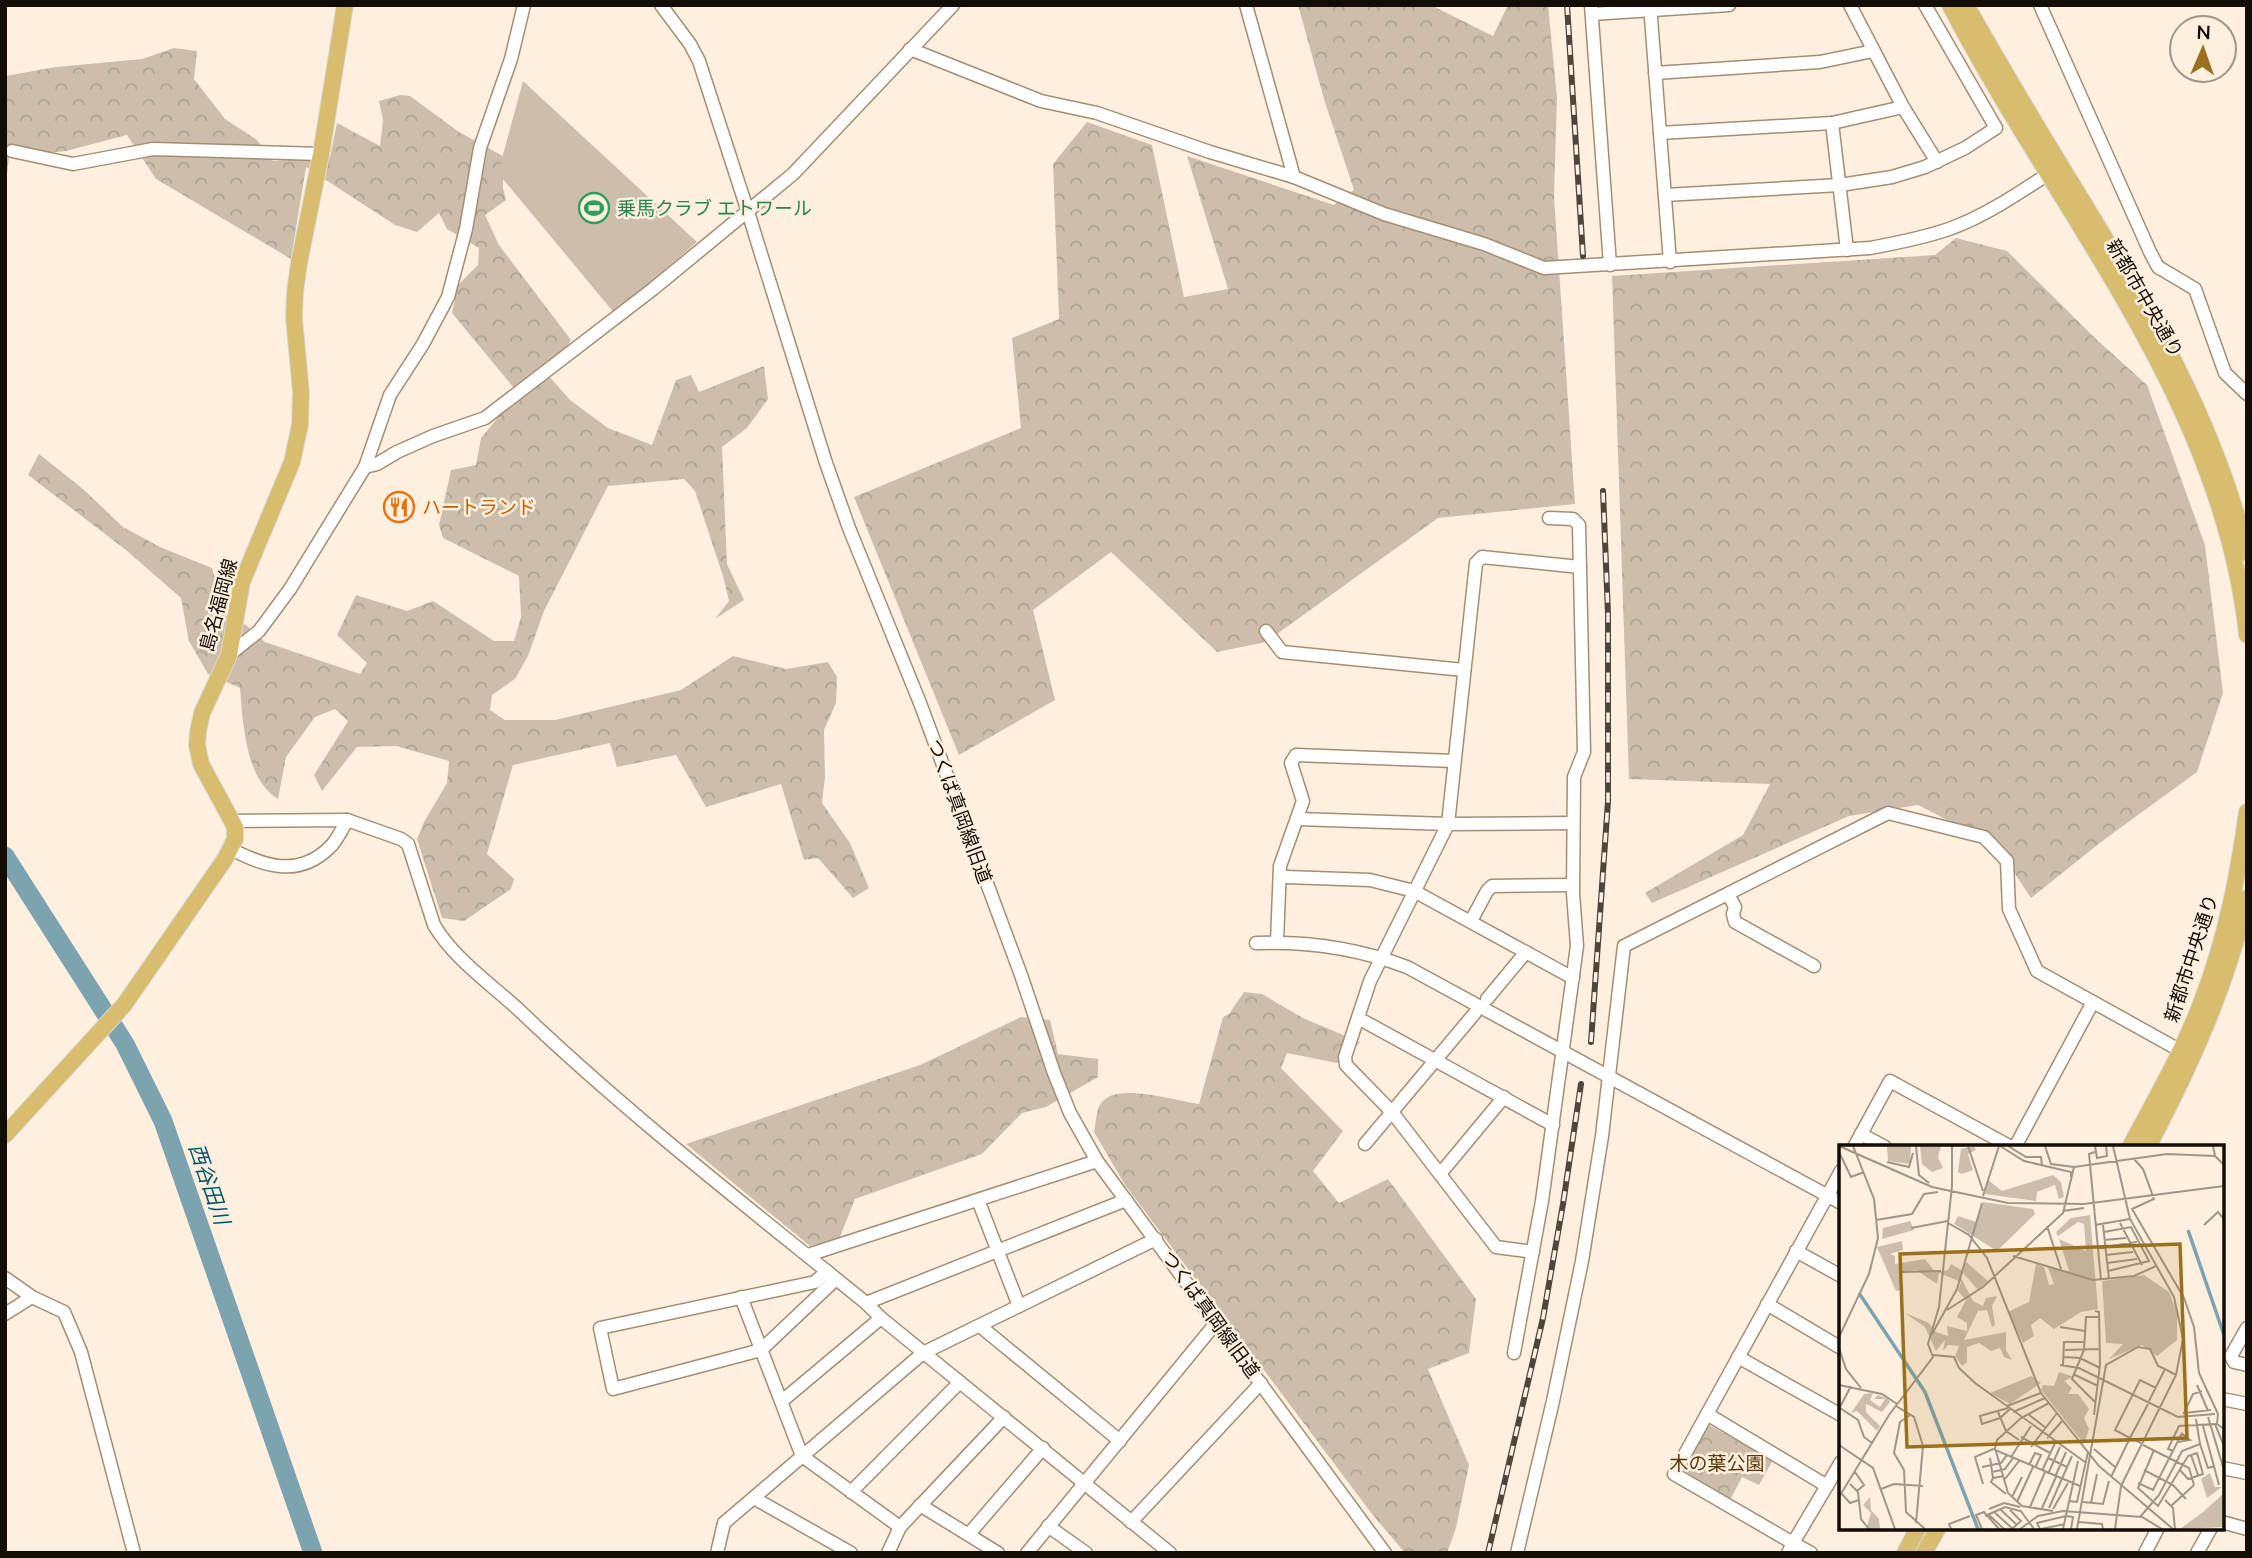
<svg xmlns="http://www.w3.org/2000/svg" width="2252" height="1558" font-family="Mulish,'Noto Sans JP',sans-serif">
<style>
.forest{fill:url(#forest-crowns)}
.garden{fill:#cdbeac}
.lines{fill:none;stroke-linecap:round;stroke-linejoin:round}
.river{stroke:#7da3b0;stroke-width:19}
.minor-casing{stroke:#a38e74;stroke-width:15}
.major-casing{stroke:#d9d8d7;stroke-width:18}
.minor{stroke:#fff;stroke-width:12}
.major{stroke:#d7bd6d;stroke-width:16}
.rail-casing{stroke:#4e453b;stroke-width:6}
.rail{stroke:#feefdf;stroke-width:3.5;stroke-dasharray:10;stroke-linecap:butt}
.labels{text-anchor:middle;stroke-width:5;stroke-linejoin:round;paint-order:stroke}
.leisure-label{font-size:19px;fill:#27864d;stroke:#feefdf;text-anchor:start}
.street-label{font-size:19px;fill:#140d05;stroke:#feefdf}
.food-label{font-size:19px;fill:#c56008;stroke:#feefdf;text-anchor:start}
.park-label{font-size:19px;fill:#5a3908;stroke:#feefdf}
.water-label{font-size:21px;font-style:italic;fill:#025669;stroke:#feefdf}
.inset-river{fill:none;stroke:#7da3b0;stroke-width:3.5}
.inset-road{fill:none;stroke:#a09588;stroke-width:2}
.view{fill:#99701d;fill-opacity:0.15;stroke:#99701d;stroke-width:3.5}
.inset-edge{fill:none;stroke:#140d05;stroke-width:3.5}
</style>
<defs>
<pattern id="forest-crowns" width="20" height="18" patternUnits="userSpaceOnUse" patternTransform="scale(1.75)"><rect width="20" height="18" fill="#cdbeac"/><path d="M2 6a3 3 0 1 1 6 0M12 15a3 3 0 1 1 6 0" fill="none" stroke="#afa292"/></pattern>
</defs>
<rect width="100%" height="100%" fill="#feefdf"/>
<!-- forest -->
<g class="forest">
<polygon points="1298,5 1431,5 1493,36 1508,5 1548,5 1557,98 1554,196 1575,504 1438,518 1266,642 1217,652 1111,552 1033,610 1055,700 959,755 854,497 1021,428 1012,338 1059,319 1053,164 1087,122 1152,145 1184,297 1228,289 1187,156 1334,205 1354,190 1324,99"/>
<path d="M174 48 197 51 194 79 225 119 257 140 273 161 330 157 337 123 380 146 383 120 379 101 400 95 410 96 459 132 503 156V188L506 200 485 215 499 245 571 340 549 376 570 400 608 428 652 445 676 380 691 375 699 392 764 366 768 399 747 428 722 447 727 564 744 600 715 619 729 601 723 576 695 491 684 479 608 486 544 611 528 656 515 679 492 695 490 710 505 720H555L681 690 733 656 786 669 828 662 837 677 836 703 824 730 825 777 822 803 850 843 869 888 853 898 818 858 804 860 781 784 706 807 676 755 617 767 610 743 513 765 487 854 514 879 511 889 464 921 442 918 417 839 424 822 447 783 449 761 396 746 357 747 322 791 314 775 348 721 335 709 315 717 286 757 278 799C245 779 243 723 240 688L208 674 189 641 181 598 126 550 28 475 39 454 83 489 123 527 160 547 212 568 225 615 246 625 265 642 360 674 367 663 337 635 356 595 407 611 433 601 494 641H514L521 617 519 576 443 538 439 525 451 470 476 465 481 438 518 393 452 313 458 285 478 265 479 248 447 229 439 213 417 232 395 225 306 167 291 259 156 179 127 135 66 151 9 157 5 193V76L56 67 142 59Z"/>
<polygon points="1956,238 2007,251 2096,339 2147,385 2205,545 2223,693 2197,772 2101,842 2031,898 1996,845 1918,805 1849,816 1652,903 1645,893 1743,835 1770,784 1629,779 1612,276 1935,255"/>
<path d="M1244 992 1262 994 1303 1018 1360 1042 1337 1063 1287 1053 1281 1068 1343 1131 1313 1171 1339 1203 1388 1179 1476 1299 1469 1353 1428 1369 1469 1465 1456 1528 1447 1553H1405L1372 1514 1125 1185 1094 1132C1096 1123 1096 1107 1103 1101 1119 1083 1176 1101 1199 1104L1223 1017 1229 1014Z"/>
<polygon points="1021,1017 1050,1020 1058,1054 1098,1059 1098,1077 1046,1107 1022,1113 982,1154 855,1199 840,1237 810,1246 686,1144 920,1065"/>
<polygon points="1709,1425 1773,1460 1759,1485 1742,1477 1729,1502 1681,1475 1680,1470 1704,1426"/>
</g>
<!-- garden -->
<polygon class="garden" points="523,81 697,242 615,314 498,173"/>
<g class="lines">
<!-- river -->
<polyline class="river" points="5,856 125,1044 163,1121 313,1553"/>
<!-- minor casing -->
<g class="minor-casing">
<g id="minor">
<polyline points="661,5 690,44 699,61 748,212 826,463 849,528 920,703 1021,975 1054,1073 1070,1113 1097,1161 1385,1553"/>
<polyline points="1246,5 1294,177"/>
<polyline points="1591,5 1610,265"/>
<polyline points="1650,5 1670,262"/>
<polyline points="1850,5 1903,107 1937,162"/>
<polyline points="2040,5 2150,252 2158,267 2195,289 2225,373 2247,394"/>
<polyline points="1592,14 1729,5"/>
<path d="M910 49 1041 101 1097 113 1210 152 1294 177 1384 214 1484 244 1544 268 1870 248C1897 243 1923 238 1949 229 1986 216 2022 191 2054 170"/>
<polyline points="1655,73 1820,62 1873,51"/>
<polyline points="1832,123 1847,250"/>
<polyline points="1660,133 1832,123 1903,107"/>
<polyline points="12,151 73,164 153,149 321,154"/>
<polyline points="1665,195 1840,185 1892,177 1925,167 1965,148 1996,128 1925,5"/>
<polyline points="365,467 377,464 397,452 433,436 485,418 653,289 793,174 953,5"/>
<polyline points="1266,631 1282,652 1464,670"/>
<polyline points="229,655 259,631 290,589 365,467 390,395 423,344 448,297 466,229 480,148 511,59 524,5"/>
<polyline points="1297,819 1448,824 1573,823"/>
<path d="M234 821 347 820 401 839 408 844 434 925C454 959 491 984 520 1011 629 1115 749 1208 866 1303L881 1318 1170 1553"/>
<path d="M231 849C263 866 298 878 329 848 337 841 342 829 347 820"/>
<polyline points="1286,877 1370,880 1414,891 1573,978"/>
<polyline points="1728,894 1735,907 1733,914 1735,922 1814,966"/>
<polyline points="1471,921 1487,891 1492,886 1573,885"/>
<polyline points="1277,942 1280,866 1303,801 1291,763 1296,755 1454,761"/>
<path d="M1256 943C1309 941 1357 948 1407 967L1841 1203"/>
<polyline points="1487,999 1526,952"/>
<polyline points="1358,1018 1553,1125"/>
<polyline points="1861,1134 1885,1147"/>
<polyline points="1365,1144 1475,1013"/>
<polyline points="1854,1147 1890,1081 2011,1147"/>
<polyline points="2015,1147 2093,1002 2181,1051"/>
<polyline points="1440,1174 1504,1097"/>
<polyline points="978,1200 1019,1306"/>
<polyline points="1796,1251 1841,1276"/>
<polyline points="1533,1252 1496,1247 1392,1112 1346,1065 1345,1057 1370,981 1448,824 1476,563 1482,557 1580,567"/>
<polyline points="808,1255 1097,1161"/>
<polyline points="827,1271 815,1282 600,1328 613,1389 761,1350 836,1279"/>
<polyline points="5,1278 32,1297 64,1312 81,1352 134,1553"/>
<polyline points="741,1297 802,1456 900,1527"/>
<polyline points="866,1303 1126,1200"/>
<polyline points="1767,1304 1841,1348"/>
<polyline points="5,1314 32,1297"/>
<polyline points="980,1326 1120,1441"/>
<polyline points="2247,1328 2231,1356 2234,1362 2247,1365"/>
<polyline points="1514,1353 1542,1201 1577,946 1573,893 1574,777 1584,752 1579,525 1573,519 1549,518"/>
<polyline points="1738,1357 1841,1415"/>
<polyline points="2222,1399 2247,1404"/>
<polyline points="782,1401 881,1318"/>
<polyline points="1707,1414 1827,1486"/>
<polyline points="2222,1468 2247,1473"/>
<polyline points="851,1492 960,1382"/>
<polyline points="754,1498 851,1553"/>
<polyline points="920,1505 998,1553"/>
<polyline points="1131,1522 1261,1383"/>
<polyline points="2222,1522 2247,1529"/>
<polyline points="1048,1526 1086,1553"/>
<polyline points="969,1534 1043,1448"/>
<polyline points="717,1553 724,1523 923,1353 1156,1239"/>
<polyline points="888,1553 900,1527 1004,1417"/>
<polyline points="1027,1553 1216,1323"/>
<polyline points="1517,1553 1553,1401 1582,1261 1602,1136 1624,946 1888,813 1984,837 2007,861 2009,909 2037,971 2093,1002"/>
<polyline points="1788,1553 1793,1543 1674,1474 1841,1171"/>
<polyline points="1811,1553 1793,1543 1841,1462"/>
<polyline points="2145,1553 2158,1528"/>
<polyline points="2197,1553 2211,1528"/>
</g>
</g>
<!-- major casing -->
<g class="major-casing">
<g id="major">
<path d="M1950 5C2056 211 2222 397 2247 635"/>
<path d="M1966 5C2004 72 2043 137 2083 202 2152 315 2215 423 2247 553"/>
<polyline points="5,1135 124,1005 225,859 235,839 235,827 201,764 197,745 198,732 202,713 229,655 242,582 292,462 300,425 301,392 294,318 295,292 299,263 321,154 345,5"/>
<path d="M2130 1147C2156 1098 2184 1050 2203 998 2226 938 2238 876 2247 812"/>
<path d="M2148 1147C2190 1067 2227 986 2247 898"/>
<polyline points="1905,1553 1918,1528"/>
<polyline points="1924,1553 1938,1528"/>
</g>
</g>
<!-- minor -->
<use href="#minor" class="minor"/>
<!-- major -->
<use href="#major" class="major"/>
<!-- rail casing -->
<g class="rail-casing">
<g id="rail">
<polyline points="1567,5 1583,256"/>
<polyline points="1591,1042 1608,801 1608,614 1603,491"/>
<polyline points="1488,1553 1543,1318 1563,1204 1581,1084"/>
</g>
</g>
<!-- rail -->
<use href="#rail" class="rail"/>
</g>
<!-- icons -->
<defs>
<g id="stadium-ring" transform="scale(1.575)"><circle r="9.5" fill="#feefdf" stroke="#2e9e5b" stroke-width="1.5"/><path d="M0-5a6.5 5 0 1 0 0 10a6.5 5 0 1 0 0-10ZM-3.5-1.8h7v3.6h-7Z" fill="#2e9e5b"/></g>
<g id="restaurant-ring" transform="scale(1.575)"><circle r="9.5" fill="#feefdf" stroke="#e8710a" stroke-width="1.5"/><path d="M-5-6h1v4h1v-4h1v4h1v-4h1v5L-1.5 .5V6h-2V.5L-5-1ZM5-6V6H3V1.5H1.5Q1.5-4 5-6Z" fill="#e8710a"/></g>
</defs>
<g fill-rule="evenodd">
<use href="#stadium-ring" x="594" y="208"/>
<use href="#restaurant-ring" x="399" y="507"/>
</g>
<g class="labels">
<!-- leisure labels -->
<g class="leisure-label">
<text x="617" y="215">乗馬クラブ エトワール</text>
</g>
<!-- street labels -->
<g class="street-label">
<text transform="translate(2145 298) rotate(60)" y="7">新都市中央通り</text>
<text transform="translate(218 605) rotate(-75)" y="7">島名福岡線</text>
<text transform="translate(960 811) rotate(70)" y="7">つくば真岡線旧道</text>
<text transform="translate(2191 958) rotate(-72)" y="7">新都市中央通り</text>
<text transform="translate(1211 1314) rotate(54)" y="7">つくば真岡線旧道</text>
</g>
<!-- food labels -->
<g class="food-label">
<text x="422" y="514">ハートランド</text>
</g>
<!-- park labels -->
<g class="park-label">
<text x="1717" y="1470">木の葉公園</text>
</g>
<!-- water labels -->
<g class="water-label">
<text transform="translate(209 1184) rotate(71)" y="7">西谷田川</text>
</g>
</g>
<!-- overview -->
<g transform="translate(1839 1145)">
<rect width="385" height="385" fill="#feefdf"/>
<path d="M48 1H72L71 19 49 16ZM81 1H102L99 12 104 23 93 27 83 19ZM135 1 137 5 129 9 134 25 123 29 119 27 122 4ZM214 30 222 37 225 52 220 54 216 40 198 47 197 56 146 49 149 35 163 46ZM144 57 194 64 196 69 158 106 115 79 119 71 137 77ZM251 70 259 164 242 167 215 184 201 173 192 180 195 191 184 198 169 167 190 157 197 119 205 122 210 140 215 139 209 123 230 126 220 94 247 106 245 79 239 77 219 91 217 87 232 73ZM71 76 75 85 43 94 44 83ZM63 96 64 105 51 109 56 111V119L86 114 96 127 109 125 112 119 124 126 122 133 134 156 144 161 147 153 158 151 153 161 156 180 153 182 148 165 139 166 125 195 167 187V205L173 215 165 212 161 203 152 206 140 198 128 202V217L123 221 116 211 120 201 109 200 104 206 106 195 97 206 86 182 66 168 90 178 97 187 109 191 108 181 128 186V178L118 172 127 155 119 146 122 137 100 128 98 139 77 125 63 128 62 145 57 146 38 102ZM305 130 330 147 338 167V195L318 211 303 200 270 214 284 199 267 198 263 136ZM220 227 235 232 225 236 233 243 229 249H239L250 264 245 273 250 284 245 299 202 245 204 240 215 241ZM192 231 202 238 171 259 151 248ZM34 248 31 255 41 262 46 254H35L39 250 49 254 51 257 43 267 27 259V267L41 281 38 286 18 266 12 268 25 249ZM371 328 376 342H383L368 353 362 334ZM385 348V382L341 384 364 367ZM31 352 32 365 40 374 41 384H27L32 368 24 360Z" fill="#cdbeac"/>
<path d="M126 116 149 136 139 145 124 128Z" fill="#cdbeac"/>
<path class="inset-river" d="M349 85 385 190M20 148 86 247 139 384"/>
<path class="inset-road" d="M0 1 93 42 169 58 245 59 385 41M77 1 80 30 90 38M129 1 144 46M161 1 185 16 232 27V32M169 1 187 12H202L203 21M206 1 212 19 235 22 328 9 376 11M256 1 258 13 268 11 267 1M274 1 291 74 335 152 344 194 337 230 282 341 276 384M374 1 376 11 385 20M0 7 12 32 25 27M256 7 250 9 262 135M295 14 304 24 315 54 293 64 345 153 355 182 360 228 379 269 378 279 385 284M48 17 70 22 74 8M144 51 160 1M224 66 245 63M37 75 73 69 85 49 99 47M109 78 130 90 148 113 202 248 260 321 334 384M281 78 303 120M256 80 291 74M264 80 270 134M365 80 379 67 385 74M208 81 222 124M72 83 109 76M265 87 292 82 310 116 269 126M265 95 287 93M259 103 298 97M267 110 294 107M174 111 254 135 295 131 317 121M268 118 298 114M63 127 102 126M108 165 144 142 224 68 235 22M221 182 246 186M93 189 118 144 143 58M0 192 30 129 39 93 35 54 14 1M0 203 7 224 22 243M226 205 260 204M94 210 115 212 120 223 136 238 246 317M225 212 241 213 261 223M221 220 240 223 339 272 376 269M224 220 225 197H245M234 229 259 241M0 240 43 249 58 259M358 240 369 266M363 246 354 249 345 268 372 265M310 256 326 224 337 230M210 258 182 273 158 295 156 303 169 348 183 361 214 366M257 258 233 234 245 205 247 172H260M57 261 75 272 84 301 77 378M168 261 202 248M1 263 19 275 25 292 33 298M169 263 141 271 143 279 161 273 171 264M0 264 12 241M159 267 167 286 180 295M174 267 206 253M189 269 207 283M71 270 61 277 55 308 65 325 67 367 86 384M255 270 261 219 260 167 256 166M369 272 385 325M364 281 380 340M182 292 211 308M208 293 224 275M339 297 351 295 342 288M302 298 291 293 309 259M361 299 369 323 376 321M0 300 34 323 56 384M304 300 350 323 355 340M192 302 218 268M255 304 276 322M315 305 299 343 319 361 349 311 358 308 364 329 349 334 341 325M334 306 329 304 340 281 376 279 385 301M352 310 359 330M172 312 192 281M151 313 154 333 165 331M209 313 228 322M190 320 196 308 202 310 196 323M143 322 162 318 168 310M305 325 334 340 347 354M203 326 216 298M16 327 25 340 18 346M153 327 166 324 174 313M209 329 221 302M216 332 227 307M272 332 291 293 276 285 301 235 317 243M154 333 152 337 167 349M166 334 180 316M299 338 314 345 343 288M11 339 19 347 22 374 30 384M144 339 136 312 154 304 241 341M42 344 55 339 84 341M3 349 11 358 20 355M0 352 50 270 94 212 89 199 100 162 113 41V1M173 352 183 332M326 355 334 363 336 384M230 356 238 357 249 307M178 357 194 322M244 357 264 359 270 336M252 358 258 329M332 361 355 340M191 362 206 327M203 363 217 332M210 363 233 311M150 364 165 358 181 362M161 364 178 380M214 364 229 338M171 365 182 376 173 384M181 365 195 384M155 367 174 384M149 369 165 384M146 371 166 362 181 366M301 372 320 350 343 306 361 299 357 274M240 377 263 379 264 384M112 384 110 379 131 371M143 384 137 370 145 367 160 384M181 384 199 371 224 366 303 372 323 384M201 384 198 378 227 371 234 372 232 384M202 384 226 379M224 384 239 316M238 384 267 220 299 202 311 204 319 221 326 224"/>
<path class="view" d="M341 99 348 293 68 302 61 109Z"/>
<rect width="385" height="385" class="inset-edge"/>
</g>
<!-- border -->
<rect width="2252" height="1558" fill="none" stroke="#140d05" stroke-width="14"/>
<!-- north arrow -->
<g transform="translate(2203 49) rotate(2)"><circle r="33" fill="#feefdf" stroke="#a09588" stroke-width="2"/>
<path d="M0-5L12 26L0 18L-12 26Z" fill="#99701d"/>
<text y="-10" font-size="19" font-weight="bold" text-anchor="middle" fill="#140d05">N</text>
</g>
</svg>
